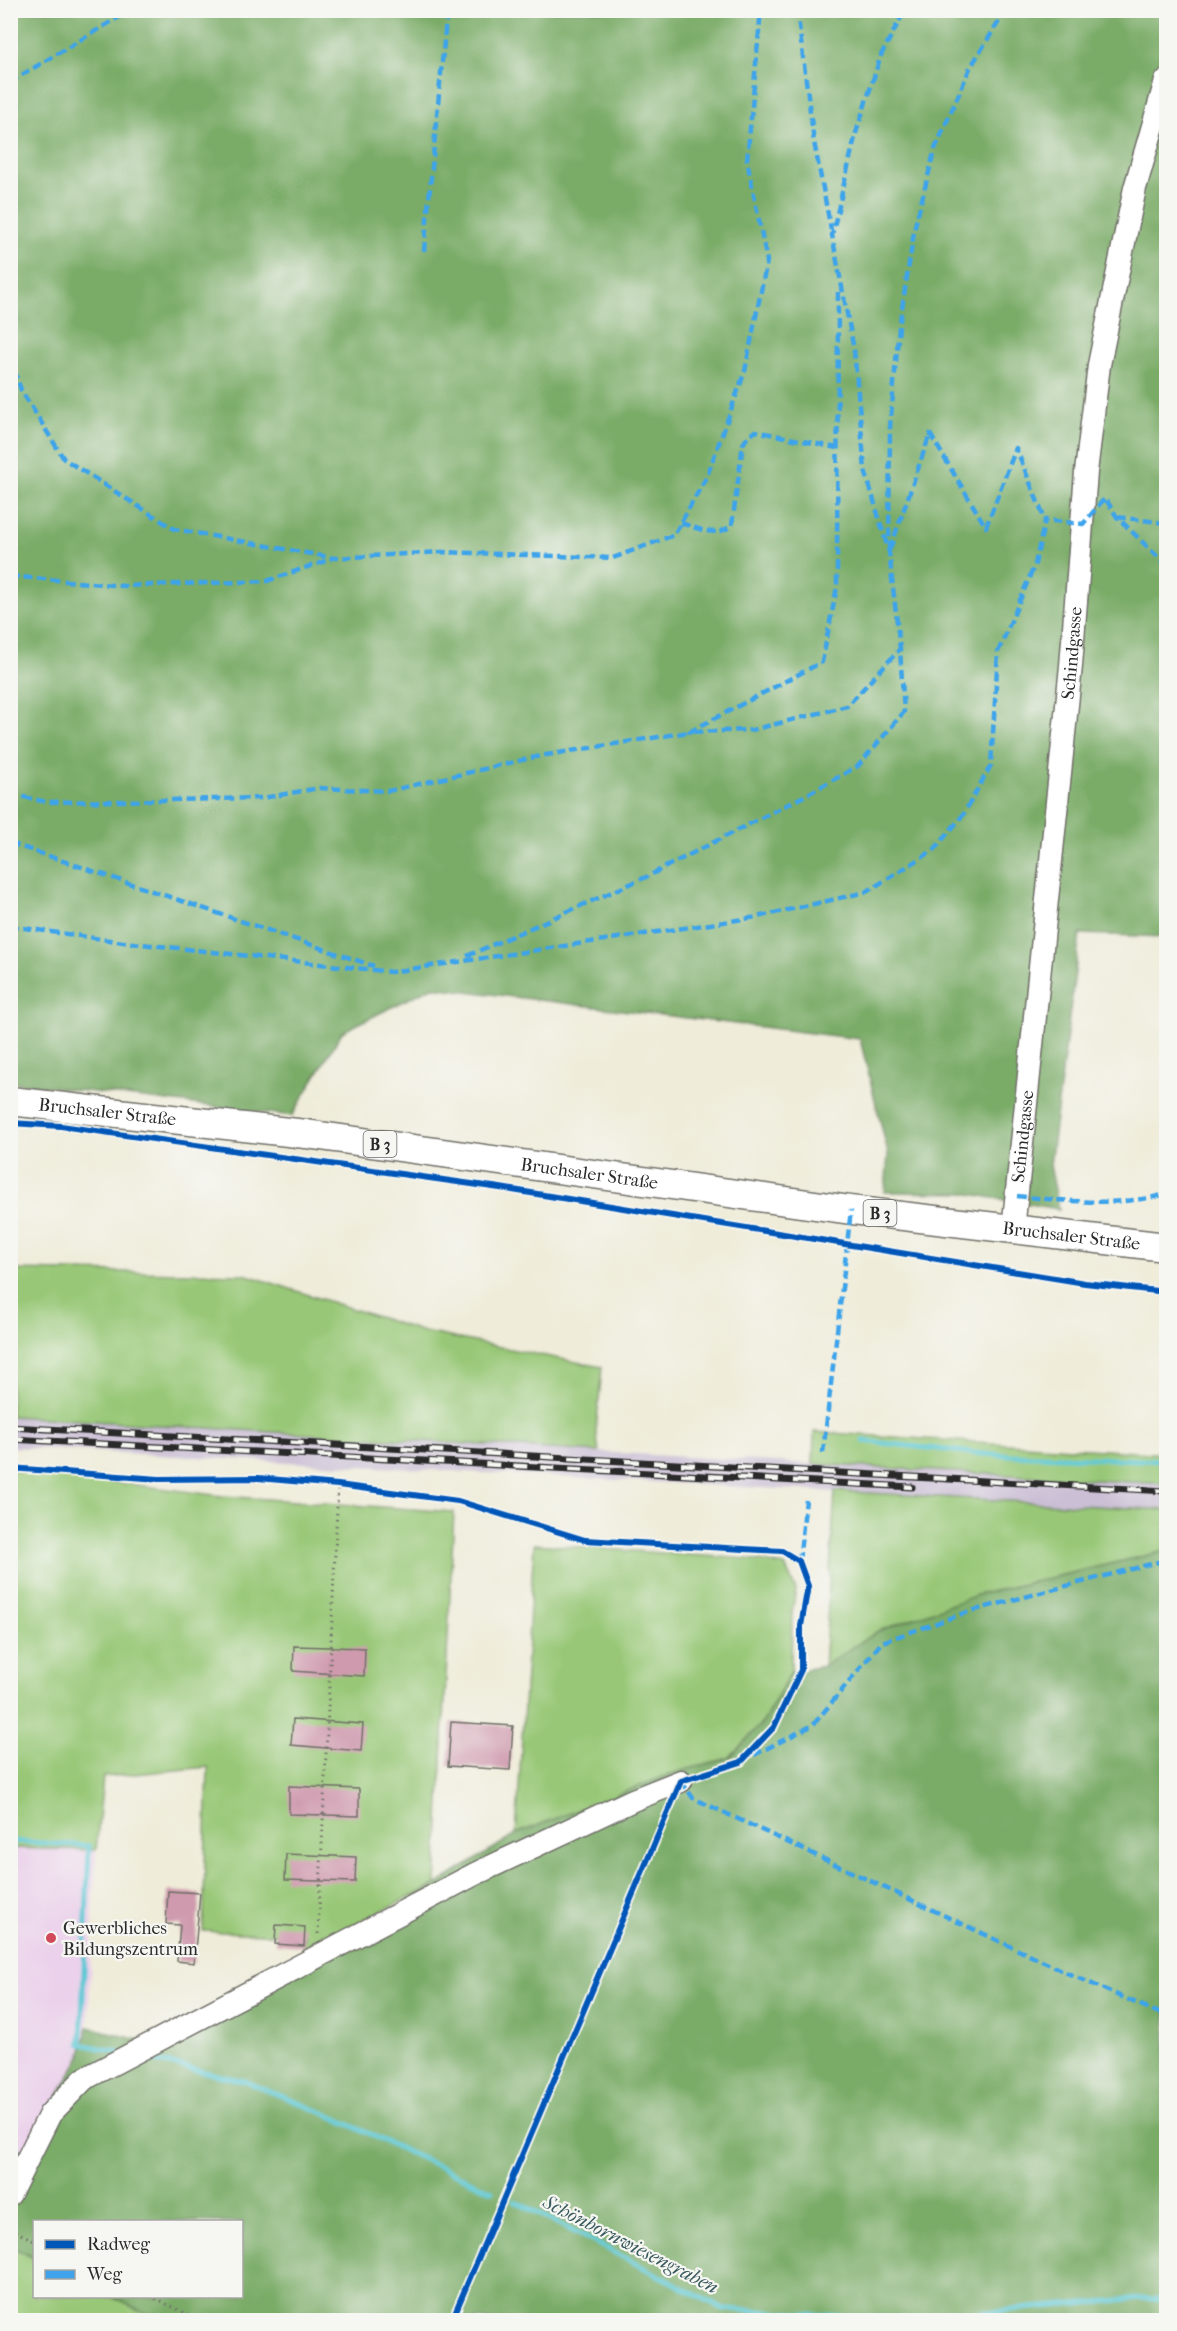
<svg xmlns="http://www.w3.org/2000/svg" width="1177" height="2331" font-family="'IM FELL French Canon',serif">
<style>
.built{fill:#ebd1eb}
.industrial{fill:#cbbfd5}
.green{fill:#98c877;stroke:#627a51;stroke-width:1.5}
.forest{fill:#7aac68;stroke:#526c4a;stroke-width:1.5}
.lines{fill:none;stroke-linecap:round;stroke-linejoin:round}
.stream{stroke:#5bc8d4;stroke-width:5}
.building{fill:#cf9aae}
.minor-casing{stroke:#706f68;stroke-width:25}
.major-casing{stroke:#706f68;stroke-width:31}
.path{stroke:#706f68;stroke-width:3;stroke-dasharray:1.5 4.5;stroke-linecap:butt}
.minor{stroke:#fff;stroke-width:22}
.major{stroke:#fff;stroke-width:28}
.rail-casing{stroke:#2b2b2b;stroke-width:7}
.rail{stroke:#f6f6f2;stroke-width:4.5;stroke-dasharray:14;stroke-linecap:butt}
.quiet{stroke:#3ea3eb;stroke-width:4.5;stroke-dasharray:9 4.5;stroke-linecap:butt}
.cycleway-casing{stroke:#f6f6f2;stroke-width:10}
.cycleway{stroke:#0057b8;stroke-width:6}
.poi-dot{fill:#d1495b;stroke:#f6f6f2;stroke-width:2}
.labels{text-anchor:middle;stroke-width:4.5;stroke-linejoin:round;paint-order:stroke}
.shield{fill:#f6f6f2;stroke:#686867;stroke-width:1.5}
.shield-label{font-size:16px;font-weight:bold;fill:#2b2b2b}
.street-label{font-size:18px;fill:#2b2b2b;stroke:#f6f6f2}
.poi-label{font-size:18px;fill:#2b2b2b;stroke:#f6f6f2;text-anchor:start}
.water-label{font-size:20px;font-style:italic;fill:#395a5e;stroke:#f6f6f2}
</style>
<rect width="100%" height="100%" fill="#f6f6f2"/>
<filter id="ink" filterUnits="userSpaceOnUse"><feTurbulence type="fractalNoise" baseFrequency=".0167" numOctaves="2"/><feDisplacementMap in="SourceGraphic" scale="12" xChannelSelector="R" yChannelSelector="G"/><feConvolveMatrix kernelMatrix="1 2 1 2 8 2 1 2 1" color-interpolation-filters="sRGB"/></filter>
<filter id="wash" filterUnits="userSpaceOnUse"><feTurbulence type="fractalNoise" baseFrequency=".008" numOctaves="4" result="noise"/><feDisplacementMap in="SourceGraphic" scale="24" xChannelSelector="R" yChannelSelector="G"/><feGaussianBlur stdDeviation="1.35" result="paint"/><feColorMatrix in="noise" values="0 0 0 0 0 0 0 0 0 0 0 0 0 0 0 0 0 1.4 0 .05"/><feComposite in="paint" operator="in"/></filter>
<g filter="url(#wash)">
<rect width="100%" height="100%" fill="#efecd9"/>
<!-- built -->
<polygon class="built" points="11,1848 96,1850 88,2027 80,2058 11,2177"/>
<!-- industrial -->
<polygon class="industrial" points="10,1415 599,1452 1166,1484 1166,1510 11,1447"/>
<!-- green -->
<g class="green">
<polygon points="10,1270 244,1274 424,1332 602,1367 596,1430 599,1452 11,1416"/>
<polygon points="814,1432 1166,1454 1166,1484 813,1464"/>
<polygon points="11,1469 222,1496 454,1512 436,1885 303,1948 305,1936 203,1931 208,1767 103,1777 96,1850 11,1848"/>
<polygon points="835,1491 1166,1510 1166,1551 977,1595 824,1667"/>
<polygon points="534,1544 747,1559 785,1566 796,1590 792,1613 791,1672 763,1722 729,1758 671,1774 516,1834"/>
<polygon points="10,2246 34,2258 34,2296 112,2297 160,2320 11,2320"/>
</g>
<!-- forest -->
<g class="forest">
<polygon points="11,11 1166,11 1166,937 1080,934 1050,1165 1059,1209 964,1193 885,1192 888,1153 860,1039 432,987 342,1032 292,1116 11,1082"/>
<polygon points="1166,1551 1166,2320 160,2320 112,2297 242,2296 242,2222 34,2222 34,2258 11,2246 11,2177 80,2058 88,2027 163,2046 436,1885 516,1834 671,1774 729,1758 763,1722 791,1672 824,1666 878,1631 977,1595"/>
</g>
<g class="lines">
<!-- stream -->
<g class="stream">
<polyline points="863,1441 983,1454 1166,1461"/>
<polyline points="10,1841 89,1846 81,2044 119,2052"/>
<polyline points="156,2061 244,2081 324,2113 492,2191"/>
<polyline points="514,2201 724,2309 901,2320 1142,2298 1166,2300"/>
</g>
</g>
<g id="blocks">
<!-- building -->
<g class="building">
<polygon points="294,1646 365,1648 364,1676 293,1671"/>
<polygon points="293,1719 363,1724 361,1751 291,1745"/>
<polygon points="451,1722 513,1726 510,1770 448,1766"/>
<polygon points="289,1786 359,1789 359,1816 289,1814"/>
<polygon points="286,1854 356,1857 355,1882 285,1880"/>
<polygon points="168,1891 200,1893 194,1963 177,1961 180,1925 166,1924"/>
<polygon points="276,1925 305,1927 304,1946 275,1944"/>
</g>
</g>
</g>
<g filter="url(#ink)">
<use href="#blocks" fill-opacity="0" stroke="#706f68" stroke-width="1.5"/>
<g class="lines">
<!-- minor casing -->
<g class="minor-casing">
<g id="minor">
<path id="s1" d="M1013 1230 1071 666 1086 472 1099 365 1135 188 1166 81"/>
<polyline points="10,2194 50,2114 84,2079 475,1874 633,1800 681,1781"/>
</g>
</g>
<!-- major casing -->
<g class="major-casing">
<g id="major">
<path id="s2" d="M10 1101 306 1134 851 1210 1166 1247"/>
</g>
</g>
<!-- path -->
<g class="path">
<polyline points="318,1934 338,1485"/>
<polyline points="10,2229 34,2240"/>
<polyline points="150,2296 200,2320"/>
</g>
<!-- minor -->
<use href="#minor" class="minor"/>
<!-- major -->
<use href="#major" class="major"/>
<!-- rail casing -->
<g class="rail-casing">
<g id="rail">
<polyline points="10,1427 1166,1491"/>
<polyline points="10,1439 912,1487"/>
</g>
</g>
<!-- rail -->
<use href="#rail" class="rail"/>
<!-- quiet -->
<g class="quiet">
<polyline points="797,10 814,142 831,230"/>
<polyline points="1006,10 970,68 935,149 915,226 899,327 890,428 889,552 930,434 986,527 1016,448 1045,520"/>
<polyline points="10,82 131,10"/>
<polyline points="424,251 447,10"/>
<polyline points="838,292 837,587 822,662 689,732 752,730 847,706 900,649"/>
<polyline points="10,357 21,390 64,459 174,529 334,558 442,552 613,558 674,535 707,476 745,371 767,261 747,160 761,10"/>
<polyline points="1117,517 1166,523"/>
<path d="M681 523C698 528 716 539 732 525L743 444 747 438 756 431 837 448"/>
<polyline points="10,576 124,586 267,581 331,559"/>
<polyline points="10,794 47,802 122,801 263,798 319,788 388,791 540,756 689,732"/>
<polyline points="10,843 374,966"/>
<polyline points="10,926 123,942 391,972 757,917 866,892 934,850 963,815 991,765 998,652 1035,564 1045,520 1083,524 1105,498 1117,517 1166,565"/>
<polyline points="467,956 646,877 806,795 858,766 904,712 900,649 889,552 865,470 854,350 832,235 856,133 881,55 905,10"/>
<path d="M1017 1196C1066 1201 1118 1207 1166 1194"/>
<polyline points="823,1453 851,1210"/>
<polyline points="799,1561 806,1500"/>
<polyline points="754,1755 813,1725 882,1642 971,1611 1166,1560"/>
<polyline points="681,1781 693,1798 1076,1977 1166,2016"/>
</g>
<!-- cycleway casing -->
<g class="cycleway-casing">
<g id="cycleway">
<polyline points="10,1123 61,1126 500,1188 1085,1283 1166,1292"/>
<polyline points="10,1468 159,1479 258,1478 338,1485 458,1501 585,1540 782,1551 799,1561 808,1586 801,1626 801,1670 774,1727 741,1762 681,1781 452,2320"/>
</g>
</g>
<!-- cycleway -->
<use href="#cycleway" class="cycleway"/>
</g>
</g>
<!-- markers -->
<circle class="poi-dot" cx="51" cy="1938" r="6"/>
<g class="labels">
<!-- shield labels -->
<g class="shield">
<rect x="363.5" y="1131" width="33" height="26" rx="4.5"/>
<rect x="863.5" y="1200" width="33" height="26" rx="4.5"/>
</g>
<g class="shield-label">
<text x="380" y="1150">B 3</text>
<text x="880" y="1219">B 3</text>
</g>
<!-- street labels -->
<g class="street-label">
<text dy="6" stroke="none"><textPath href="#s1" startOffset="580">Schindgasse</textPath></text>
<text dy="6" stroke="none"><textPath href="#s2" startOffset="98">Bruchsaler Straße</textPath></text>
<text dy="6" stroke="none"><textPath href="#s1" startOffset="94">Schindgasse</textPath></text>
<text dy="6" stroke="none"><textPath href="#s2" startOffset="584">Bruchsaler Straße</textPath></text>
<text dy="6" stroke="none"><textPath href="#s2" startOffset="1070">Bruchsaler Straße</textPath></text>
</g>
<!-- poi labels -->
<g class="poi-label">
<text x="63" y="1934">Gewerbliches<tspan x="63" dy="21">Bildungszentrum</tspan></text>
</g>
<!-- water labels -->
<g class="water-label">
<text transform="translate(631 2244) rotate(27)" y="7">Schönbornwiesengraben</text>
</g>
</g>
<!-- margin -->
<rect width="1177" height="2331" fill="none" stroke="#f6f6f2" stroke-width="36"/>
<!-- legend -->
<rect x="33" y="2220" width="210" height="78" fill="#f6f6f2" stroke="#a5a5a2" stroke-width="1.5"/>
<rect x="45" y="2240" width="30" height="9" fill="#0057b8" stroke="#a5a5a2" stroke-width="1.5"/>
<text x="87" y="2250" font-size="18" fill="#2b2b2b">Radweg</text>
<rect x="45" y="2270" width="30" height="9" fill="#3ea3eb" stroke="#a5a5a2" stroke-width="1.5"/>
<text x="87" y="2280" font-size="18" fill="#2b2b2b">Weg</text>
</svg>
